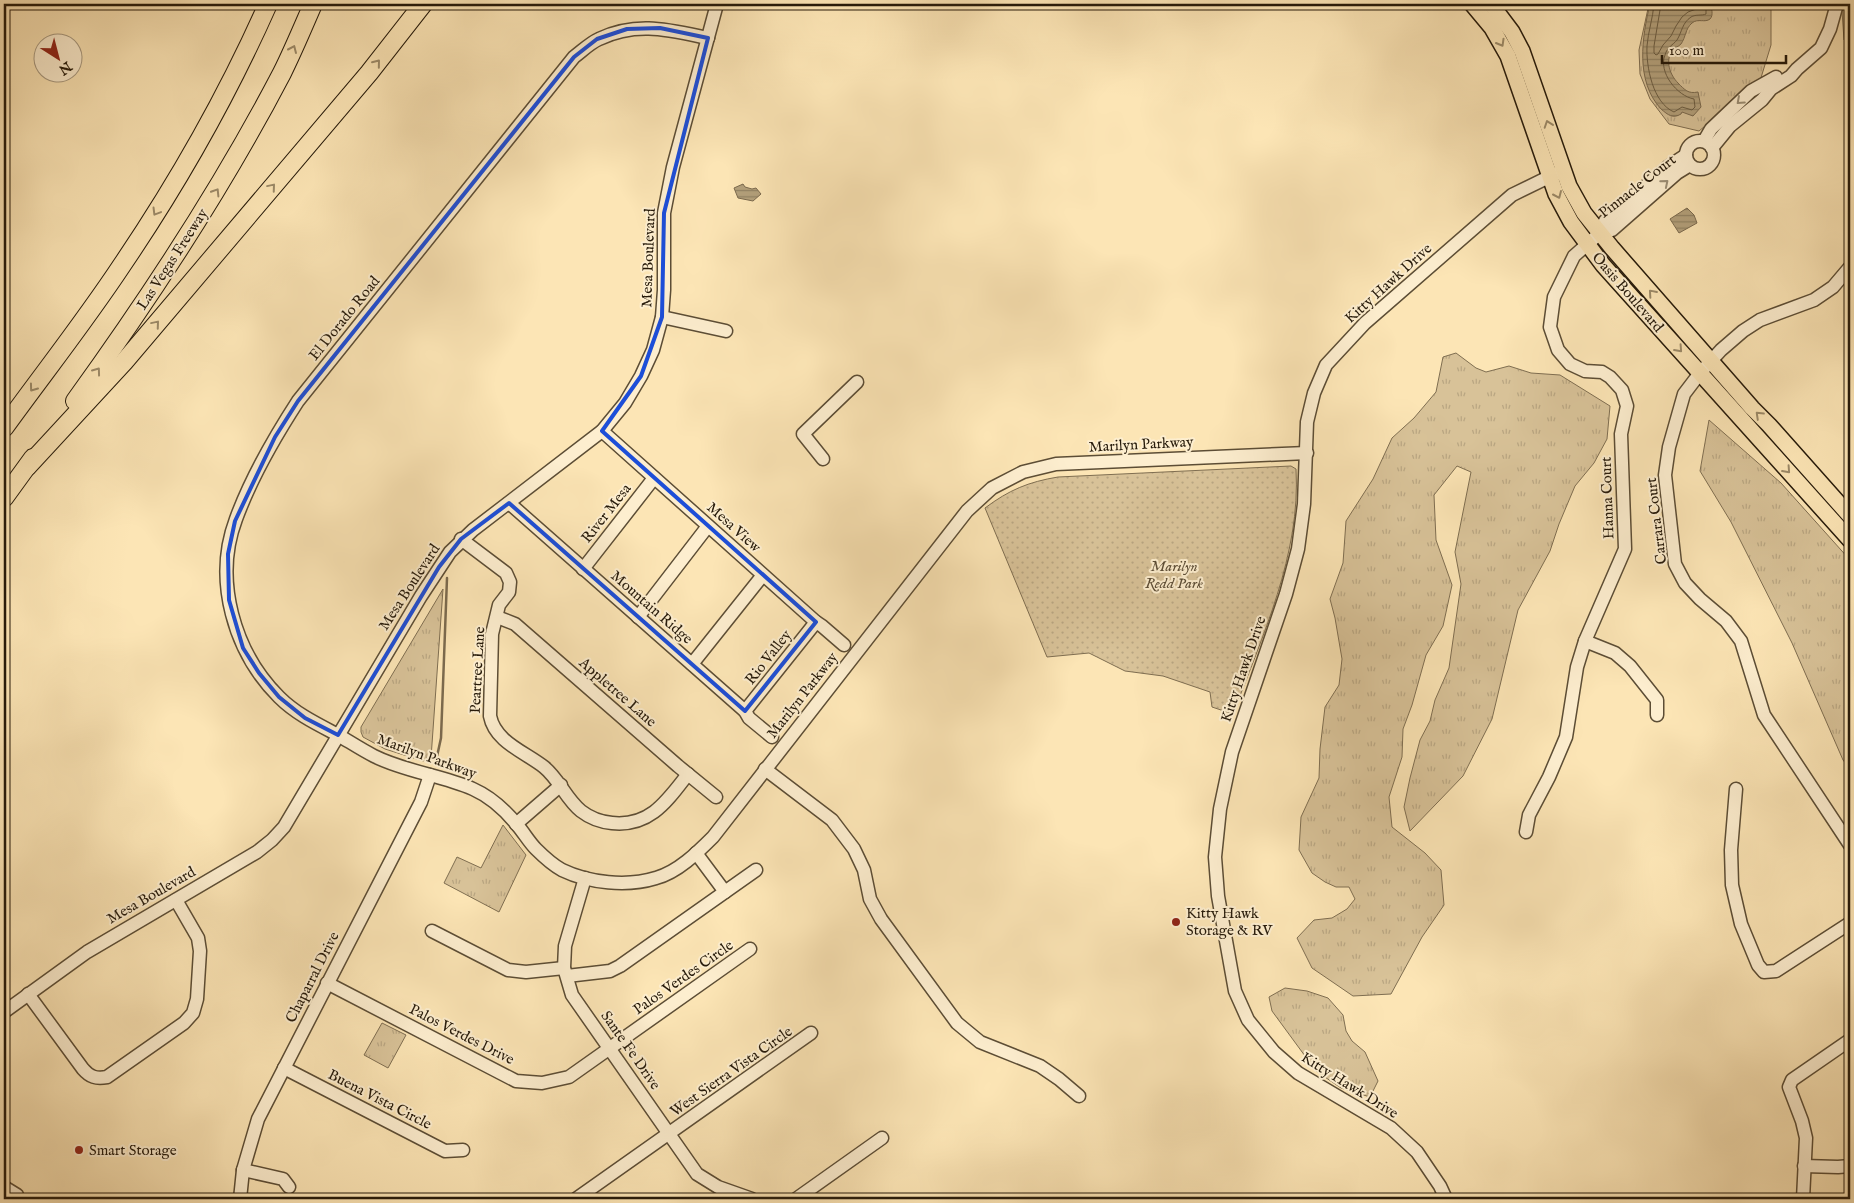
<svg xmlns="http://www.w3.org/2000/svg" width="1854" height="1203" font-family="'IM FELL English',serif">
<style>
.grass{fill:url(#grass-tufts);stroke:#7f6e51}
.park{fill:url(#park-dots);stroke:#7f6e51}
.water{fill:url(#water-rules);stroke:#7b6a4e}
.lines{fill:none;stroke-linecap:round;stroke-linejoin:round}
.shore{stroke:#6c5d42;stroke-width:1}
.stream{stroke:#7b6a4e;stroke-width:2.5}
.minor-casing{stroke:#5c4d35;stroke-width:15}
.major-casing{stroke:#261a0a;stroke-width:18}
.highway-casing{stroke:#261a0a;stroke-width:20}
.minor{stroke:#fdeecf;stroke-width:12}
.major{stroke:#fce5b5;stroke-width:15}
.highway{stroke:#fce5b5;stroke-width:18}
.oneway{stroke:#9c8a68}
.oneway2{stroke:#9c8f76}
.marked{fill:none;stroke:#1d4ed8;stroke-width:4;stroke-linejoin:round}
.poi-dot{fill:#8f2418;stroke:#fdeecf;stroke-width:2}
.labels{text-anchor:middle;stroke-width:4;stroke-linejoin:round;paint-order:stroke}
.street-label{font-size:15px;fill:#261a0a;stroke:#fdeecf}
.park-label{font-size:15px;font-style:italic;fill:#5b4c35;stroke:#fdeecf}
.poi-label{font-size:15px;fill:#261a0a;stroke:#fdeecf;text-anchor:start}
</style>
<defs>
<pattern id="grass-tufts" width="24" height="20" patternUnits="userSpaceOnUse" patternTransform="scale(1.25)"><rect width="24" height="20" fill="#d8c298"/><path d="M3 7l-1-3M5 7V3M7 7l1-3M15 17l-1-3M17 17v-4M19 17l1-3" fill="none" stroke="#b9a682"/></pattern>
<pattern id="park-dots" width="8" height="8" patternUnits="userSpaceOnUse" patternTransform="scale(1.25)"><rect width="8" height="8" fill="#d8c298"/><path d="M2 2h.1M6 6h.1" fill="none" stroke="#b9a682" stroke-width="1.8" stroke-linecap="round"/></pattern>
<pattern id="water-rules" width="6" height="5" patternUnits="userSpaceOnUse" patternTransform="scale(1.25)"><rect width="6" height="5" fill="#b3a07b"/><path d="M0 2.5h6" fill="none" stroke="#918263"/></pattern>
</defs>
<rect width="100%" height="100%" fill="#fce5b5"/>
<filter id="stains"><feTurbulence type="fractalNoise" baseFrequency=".004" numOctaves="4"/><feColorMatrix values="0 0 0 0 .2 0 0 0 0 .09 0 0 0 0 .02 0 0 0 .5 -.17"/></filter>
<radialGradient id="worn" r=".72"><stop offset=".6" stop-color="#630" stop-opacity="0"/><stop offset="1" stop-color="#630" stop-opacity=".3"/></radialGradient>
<!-- grass -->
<g class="grass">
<polygon points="1649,4 1771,4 1771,45 1760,81 1699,131 1669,124 1650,99 1640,74 1639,50"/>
<polygon points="1844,4 1850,4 1850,39 1844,40 1842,11"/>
<polygon points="1456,353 1476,368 1486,372 1509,366 1531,373 1560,375 1610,406 1607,439 1594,463 1575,486 1559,524 1550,551 1518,610 1492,719 1463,776 1410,831 1404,807 1410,778 1420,740 1430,721 1435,700 1449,668 1461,584 1455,552 1471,472 1457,466 1434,495 1436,540 1452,585 1443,626 1426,655 1412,705 1403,729 1402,757 1389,797 1392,827 1425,853 1441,870 1444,905 1422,937 1391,994 1353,996 1312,968 1297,938 1314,920 1332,918 1347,909 1355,899 1349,887 1336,887 1325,882 1312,873 1299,850 1301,817 1319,778 1320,749 1325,707 1339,685 1342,659 1335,618 1330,599 1343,563 1346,521 1373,479 1392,438 1414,418 1436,392 1443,357"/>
<polygon points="1709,420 1781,483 1850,560 1850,769 1843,760 1792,643 1731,522 1700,471"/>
<polygon points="443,589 431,758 423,761 385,749 363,737 361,732 361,727"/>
<polygon points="503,825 526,855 499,912 444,883 457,857 481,868"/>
<polygon points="1285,988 1307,991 1328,998 1343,1015 1346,1031 1352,1041 1365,1052 1378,1081 1370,1097 1341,1088 1316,1071 1272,1011 1269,997"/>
<polygon points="382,1023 406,1035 388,1068 364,1055"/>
</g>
<!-- park -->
<path class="park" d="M1291 466 1296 469C1301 554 1262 637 1233 714L1212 707 1210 692 1163 676 1125 671 1089 653 1047 657 985 508C1009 490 1028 482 1058 477Z"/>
<!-- water -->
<g class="water">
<path d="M1650 4H1711C1711 8 1714 15 1710 19 1705 23 1698 18 1692 23 1685 29 1686 37 1681 44 1678 47 1674 48 1672 51 1665 61 1670 75 1678 83 1685 90 1688 94 1698 92L1701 107 1693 116 1682 112 1681 114C1673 119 1668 115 1661 109 1635 81 1642 37 1650 4Z"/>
<polygon points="743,184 745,187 752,189 756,188 761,194 753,201 738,198 734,188"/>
<polygon points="1687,208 1694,215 1697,223 1679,233 1670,219"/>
</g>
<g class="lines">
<!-- shore -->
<g class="shore">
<path d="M1654 4C1653 18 1648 32 1647 46 1646 67 1653 103 1674 112L1682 107 1692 110 1695 107 1694 99C1677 96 1658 72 1665 55 1667 47 1673 45 1677 40 1682 32 1682 23 1691 17 1696 14 1702 16 1706 14V4"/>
<polyline points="1661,4 1654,46 1654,53 1656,55 1658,54 1663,45 1671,36 1676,26 1682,17 1688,12 1699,8 1700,4"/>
</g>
<!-- stream -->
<polyline class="stream" points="436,761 441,738 447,578"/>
<!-- minor casing -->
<g class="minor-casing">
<g id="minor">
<path d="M708 38C669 30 637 21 599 39 590 43 582 51 574 57L298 401C274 438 251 478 236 519 213 580 234 652 279 697 296 714 317 724 338 735 350 742 362 750 374 756 406 772 441 775 473 789 491 797 506 811 518 826 524 833 529 842 536 849 543 856 553 865 562 870 589 883 627 887 656 878 678 872 697 853 713 837L967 511 992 488 1023 472 1056 464 1307 453"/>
<polyline points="1704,141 1711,129 1751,91 1776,77"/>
<circle cx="1700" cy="155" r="14"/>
<polyline points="1712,148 1730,126 1762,100 1771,89 1791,76 1797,69 1821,48 1830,29 1837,4"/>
<polyline points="1600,233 1605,221 1669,166 1686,155"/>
<polyline points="1850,267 1833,287 1814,300 1760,320 1743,331 1721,350 1700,373 1684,394 1669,447 1665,475 1675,564 1685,583 1700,599 1726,621 1741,641 1764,715 1850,845"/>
<polyline points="662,317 726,331"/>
<polyline points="602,431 816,622 822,626 844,645"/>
<polyline points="823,459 803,434 857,382"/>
<polyline points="509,503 745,711 749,718 772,737"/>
<path d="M461 539 506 573 510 582 509 592 499 605 492 634 490 716C495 742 525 752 544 767 559 779 566 799 581 811 590 818 601 822 612 823 650 827 667 801 688 774"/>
<polyline points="583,569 654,478"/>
<polyline points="497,617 515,624 678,766 716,797"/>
<polyline points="638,617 708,526"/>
<polyline points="1585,641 1615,653 1630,666 1657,700 1657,715"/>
<polyline points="692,664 763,575"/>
<polyline points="745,711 816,622"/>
<polyline points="765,769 832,820 854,849 864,870 870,899 881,919 957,1023 980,1042 1040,1066 1059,1079 1079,1096"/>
<polyline points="1736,789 1731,850 1732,885 1741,924 1758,965 1764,972 1776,971 1850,923"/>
<polyline points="516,824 561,785"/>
<polyline points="1526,832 1529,815 1549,777 1566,737 1577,667 1585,641 1625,549 1621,434 1627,406 1622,390 1610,377 1602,372 1585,371 1570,364 1558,350 1550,327 1554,297 1574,256 1600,233 1612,230 1677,173 1690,165"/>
<polyline points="696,853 725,892"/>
<polyline points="585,878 565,946 564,968 572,995 697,1174 718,1187 752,1199"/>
<polyline points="432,931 508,970 526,972 564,968"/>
<polyline points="567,976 610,971 620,966 756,870"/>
<polyline points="327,983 516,1081 542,1083 569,1077 750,949"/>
<path d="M28 994 83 1069C90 1077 96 1079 107 1077L184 1023 193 1013 197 999 200 951 198 938 176 900"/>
<polyline points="4,1012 87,952 257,852 272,840 284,827 421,596 450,552 473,530 602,431 625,403 641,376 653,350 662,317 664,290 664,213 673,167 717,4"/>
<polyline points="284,1068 445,1151 463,1150"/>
<polyline points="1804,1166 1838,1167 1850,1166"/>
<polyline points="243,1170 283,1179 289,1187"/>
<polyline points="4,1187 17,1195"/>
<polyline points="240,1199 243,1170 258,1119 421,802 430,775"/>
<polyline points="576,1199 811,1033"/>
<polyline points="796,1199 882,1138"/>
<polyline points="1446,1199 1440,1186 1417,1152 1391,1128 1298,1073 1274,1052 1248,1020 1235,991 1218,896 1215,857 1220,809 1232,752 1286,594 1298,549 1304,504 1307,422 1314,393 1326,365 1365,323 1512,195 1557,173"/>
<polyline points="1803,1199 1806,1138 1802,1121 1789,1087 1792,1080 1850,1040"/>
</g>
</g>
<!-- major casing -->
<g class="major-casing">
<g id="major">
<polyline points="1472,4 1492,28 1508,56 1556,194 1571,222 1603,265 1850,540"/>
<polyline points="1491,4 1512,32 1522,51 1569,186 1584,213 1612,248 1752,408 1769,425 1850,516"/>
</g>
</g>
<!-- highway casing -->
<g class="highway-casing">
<g id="highway">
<path d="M75 401C151 296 222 188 282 73 293 51 303 27 313 4"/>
<path d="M4 428C43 374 85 321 122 265 177 184 228 94 268 4"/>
<polyline points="27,467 124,362 369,73 423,4"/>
<polyline points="4,498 33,458"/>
</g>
</g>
<!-- minor -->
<use href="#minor" class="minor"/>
<!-- major -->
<use href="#major" class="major"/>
<!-- highway -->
<use href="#highway" class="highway"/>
</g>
<!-- one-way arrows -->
<defs><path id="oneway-chevron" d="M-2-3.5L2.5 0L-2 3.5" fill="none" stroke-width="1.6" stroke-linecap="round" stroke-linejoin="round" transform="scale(1.25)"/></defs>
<g class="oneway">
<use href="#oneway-chevron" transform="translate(1501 43) rotate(60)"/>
<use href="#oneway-chevron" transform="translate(293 49) rotate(-66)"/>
<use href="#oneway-chevron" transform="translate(377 63) rotate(-51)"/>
<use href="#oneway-chevron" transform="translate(1548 124) rotate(-109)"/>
<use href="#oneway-chevron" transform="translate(272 187) rotate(-50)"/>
<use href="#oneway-chevron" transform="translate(216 192) rotate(-58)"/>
<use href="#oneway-chevron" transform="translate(1558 195) rotate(66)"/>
<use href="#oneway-chevron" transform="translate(156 212) rotate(121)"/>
<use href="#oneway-chevron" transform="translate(1652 293) rotate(-131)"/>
<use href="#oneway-chevron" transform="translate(156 324) rotate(-50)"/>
<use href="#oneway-chevron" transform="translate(1679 349) rotate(48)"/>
<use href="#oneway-chevron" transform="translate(97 371) rotate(-54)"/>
<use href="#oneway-chevron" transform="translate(33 388) rotate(126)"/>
<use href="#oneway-chevron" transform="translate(1759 415) rotate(-136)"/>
<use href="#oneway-chevron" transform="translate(1787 470) rotate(48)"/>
</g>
<g class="oneway2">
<use href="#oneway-chevron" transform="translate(1740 101) rotate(138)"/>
<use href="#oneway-chevron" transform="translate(1665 183) rotate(-40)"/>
</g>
<!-- marked area -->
<path class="marked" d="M660 28 708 38 664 213 662 317 641 376 602 431 816 622 745 711 509 503 461 539 439 567 338 735 305 718 279 697 259 673 243 648 229 600 228 554 235 521 275 437 298 401 574 57 597 39 627 29Z"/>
<!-- markers -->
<g class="poi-dot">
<circle cx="1176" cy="922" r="5"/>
<circle cx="79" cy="1150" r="5"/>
</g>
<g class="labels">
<!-- street labels -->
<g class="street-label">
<text transform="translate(1637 186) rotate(-38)" y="5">Pinnacle Court</text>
<text transform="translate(648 258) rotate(-88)" y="5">Mesa Boulevard</text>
<text transform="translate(172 259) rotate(-57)" y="5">Las Vegas Freeway</text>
<text transform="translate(1388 283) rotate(-42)" y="5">Kitty Hawk Drive</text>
<text transform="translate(1628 292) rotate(49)" y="5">Oasis Boulevard</text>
<text transform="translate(344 318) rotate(-51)" y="5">El Dorado Road</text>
<text transform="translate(1141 444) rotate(-3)" y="5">Marilyn Parkway</text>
<text transform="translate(1607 498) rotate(-92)" y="5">Hanna Court</text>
<text transform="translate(606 513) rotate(-52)" y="5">River Mesa</text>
<text transform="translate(1656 521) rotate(-97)" y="5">Carrara Court</text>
<text transform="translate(734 527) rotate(42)" y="5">Mesa View</text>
<text transform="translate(409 587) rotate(-57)" y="5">Mesa Boulevard</text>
<text transform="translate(652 607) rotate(41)" y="5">Mountain Ridge</text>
<text transform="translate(768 657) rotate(-52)" y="5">Rio Valley</text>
<text transform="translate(1243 669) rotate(-71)" y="5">Kitty Hawk Drive</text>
<text transform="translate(477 670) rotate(-87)" y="5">Peartree Lane</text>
<text transform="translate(618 692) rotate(41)" y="5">Appletree Lane</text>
<text transform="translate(802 695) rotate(-52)" y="5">Marilyn Parkway</text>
<text transform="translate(427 756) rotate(20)" y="5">Marilyn Parkway</text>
<text transform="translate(151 895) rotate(-30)" y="5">Mesa Boulevard</text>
<text transform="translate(312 977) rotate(-63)" y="5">Chaparral Drive</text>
<text transform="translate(683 977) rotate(-35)" y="5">Palos Verdes Circle</text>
<text transform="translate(462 1034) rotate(27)" y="5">Palos Verdes Drive</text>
<text transform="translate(631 1050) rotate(55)" y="5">Sante Fe Drive</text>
<text transform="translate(731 1071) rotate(-35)" y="5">West Sierra Vista Circle</text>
<text transform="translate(1350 1085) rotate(32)" y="5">Kitty Hawk Drive</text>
<text transform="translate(380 1099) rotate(27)" y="5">Buena Vista Circle</text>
</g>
<!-- park labels -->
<g class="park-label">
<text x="1174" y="571">Marilyn<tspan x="1174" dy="17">Redd Park</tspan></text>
</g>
<!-- poi labels -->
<g class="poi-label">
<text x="1186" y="918">Kitty Hawk<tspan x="1186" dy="17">Storage &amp; RV</tspan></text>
<text x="89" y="1155">Smart Storage</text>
</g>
</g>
<!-- margin -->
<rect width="1854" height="1203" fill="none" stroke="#fce5b5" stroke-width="20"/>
<rect x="5" y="5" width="1844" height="1193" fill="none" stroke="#261a0a" stroke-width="2.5"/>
<rect x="10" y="10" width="1834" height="1183" fill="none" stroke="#261a0a"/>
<!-- north arrow -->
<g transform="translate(58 58) rotate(144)"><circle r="24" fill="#fdeecf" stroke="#a79980"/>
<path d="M0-4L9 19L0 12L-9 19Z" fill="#8f2418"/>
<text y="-8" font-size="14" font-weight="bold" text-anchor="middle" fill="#261a0a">N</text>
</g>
<!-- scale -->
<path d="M1662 55v8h124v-8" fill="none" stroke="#261a0a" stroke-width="2.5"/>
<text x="1669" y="55" font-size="15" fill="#261a0a" stroke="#fdeecf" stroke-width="4" paint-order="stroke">100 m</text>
<rect width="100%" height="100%" filter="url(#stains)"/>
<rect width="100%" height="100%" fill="url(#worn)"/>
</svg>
